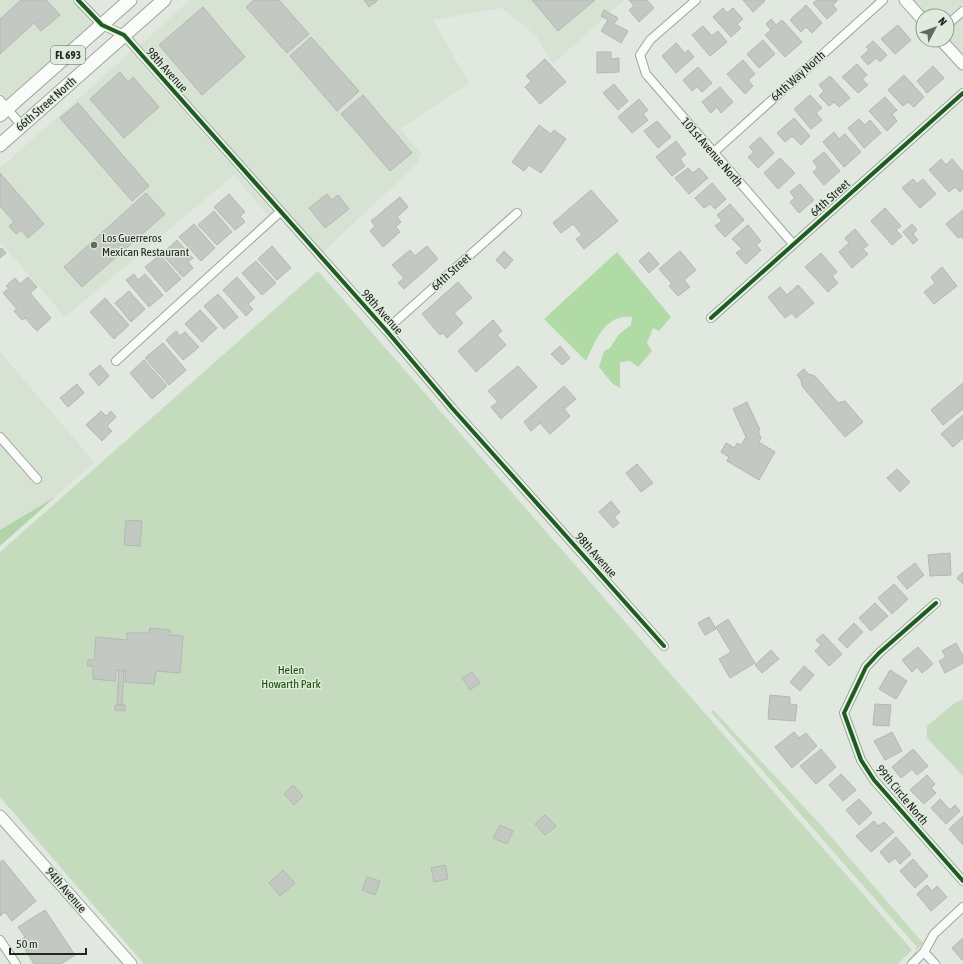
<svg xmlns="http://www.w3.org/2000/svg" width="963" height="964" font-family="'Asap Condensed',sans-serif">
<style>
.built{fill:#d6e3d3}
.green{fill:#c4dbbe}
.forest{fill:#b1d4a8}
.water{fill:#b0dba5}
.building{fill:#c3c8c2;stroke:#b3b8b2}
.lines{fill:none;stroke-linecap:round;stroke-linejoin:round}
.street-casing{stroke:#9ea49d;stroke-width:10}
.secondary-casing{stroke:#9ea49d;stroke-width:13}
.primary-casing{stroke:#9ea49d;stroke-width:15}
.street{stroke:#fafcfa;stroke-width:8}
.secondary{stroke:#fafcfa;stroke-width:11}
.primary{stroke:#fafcfa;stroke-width:13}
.cycleway-casing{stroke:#dfebdc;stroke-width:6}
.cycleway{stroke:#1b5e20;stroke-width:4}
.poi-dot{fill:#646a63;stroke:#dfebdc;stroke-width:1.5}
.labels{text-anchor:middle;stroke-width:3;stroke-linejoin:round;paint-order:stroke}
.shield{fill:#dfebdc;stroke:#5a6158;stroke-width:1}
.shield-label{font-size:11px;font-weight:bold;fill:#212620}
.street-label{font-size:12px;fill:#212620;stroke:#dfebdc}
.poi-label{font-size:12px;fill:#212620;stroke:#dfebdc;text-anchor:start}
.park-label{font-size:12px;fill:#174e02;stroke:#dfebdc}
</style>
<rect width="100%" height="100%" fill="#e1e8e0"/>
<!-- built -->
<g class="built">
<polygon points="0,0 71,0 94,25 8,100 0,91"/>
<polygon points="190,0 624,0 553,64 536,36 502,8 433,20 469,83 400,129 421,153 417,164 323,252 140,45"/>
<polygon points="912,0 963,0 963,4 947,18 947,16 927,16"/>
<polygon points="963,18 963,55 947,38 947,32"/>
<polygon points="131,52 273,212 268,216 234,175 65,317 0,242 0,168"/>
<polygon points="0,352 94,462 55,497 0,530"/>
</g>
<!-- green -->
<g class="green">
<polygon points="318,271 912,950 898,964 144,964 0,797 0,552"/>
<polygon points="963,700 963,776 927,738 927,726 956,702"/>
<polygon points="713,710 819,823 923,943 905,964 916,953 916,946 711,712"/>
</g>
<!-- forest -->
<polygon class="forest" points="55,497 0,546 0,530"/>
<!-- water -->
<path class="water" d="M617 252 671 317 659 331 653 328 647 343 652 351 638 367 630 361 620 362V388L612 383 599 367 604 351 610 348 619 334 631 325 632 317C605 313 595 342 586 361L544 319Z"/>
<!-- building -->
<g class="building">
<polygon points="21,0 46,0 60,15 41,31 34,23 0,54 0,19"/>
<polygon points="254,0 279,0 309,34 287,53 246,7"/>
<polygon points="364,0 378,0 369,7"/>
<polygon points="532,0 595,0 558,31"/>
<polygon points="629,0 647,0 654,8 639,22 629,10 634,6"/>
<polygon points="743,0 764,0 765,1 753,12"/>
<polygon points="817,0 838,0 833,5 837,10 827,19 813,3"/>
<polygon points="806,5 822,23 812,33 806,27 801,32 790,20"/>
<polygon points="203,7 245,57 202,95 159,45"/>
<polygon points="723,8 727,13 733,8 743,19 737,24 741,28 731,37 713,17"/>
<polygon points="604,10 618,18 614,24 628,31 621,43 601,31 608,20 601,16"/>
<polygon points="771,19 776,25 782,20 802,42 785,57 765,35 771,30 766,24"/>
<polygon points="898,25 911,40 895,54 881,39"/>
<polygon points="703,26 712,36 718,31 727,42 710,56 692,35"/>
<polygon points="311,37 359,91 337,111 290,56"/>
<polygon points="763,40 775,54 759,68 747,54"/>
<polygon points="873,41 887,55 880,62 876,58 868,65 861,57 869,50 866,47"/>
<polygon points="676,43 685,53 688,50 694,57 676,73 662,56"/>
<polygon points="597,52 611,52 611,59 619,58 619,72 597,73"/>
<polygon points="545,59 566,82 540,104 525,87 531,81 526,76"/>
<polygon points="743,60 755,74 748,80 753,86 745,94 727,74"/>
<polygon points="857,64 867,75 862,79 868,85 858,93 842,77"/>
<polygon points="933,66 944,78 927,93 917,81"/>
<polygon points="698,67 712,83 702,92 697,87 692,91 683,80"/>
<polygon points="120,72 128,82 133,77 159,107 124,138 90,99"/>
<polygon points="904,75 924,97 914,107 908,102 903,106 888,90"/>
<polygon points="830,76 850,98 839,107 834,102 829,106 819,96 824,91 819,85"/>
<polygon points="614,84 628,101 618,110 603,93"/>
<polygon points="720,87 733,102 721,113 717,107 711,113 702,102"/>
<polygon points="363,95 412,153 390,171 341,114"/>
<polygon points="810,95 822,108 816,113 822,120 811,129 794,109"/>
<polygon points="885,97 897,110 892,114 897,121 887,131 869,111"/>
<polygon points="639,99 648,110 643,114 648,120 632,133 618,117"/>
<polygon points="78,103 149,186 132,201 60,118"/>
<polygon points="794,118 810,136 801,145 792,136 785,142 777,133"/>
<polygon points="859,119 865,125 870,120 881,133 864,148 848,128"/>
<polygon points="657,121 671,137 658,148 644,131"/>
<polygon points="539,125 551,134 554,130 566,139 541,173 529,165 524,171 512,162"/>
<polygon points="834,132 839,139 845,134 861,152 844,167 823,142"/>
<polygon points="760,137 774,153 758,168 748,157 754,152 749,147"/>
<polygon points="676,141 686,154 680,159 685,166 672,176 656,157"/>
<polygon points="824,152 840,171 824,185 813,172 818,168 813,161"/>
<polygon points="780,158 795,173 778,189 764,173"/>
<polygon points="941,159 946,165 952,159 963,172 963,189 960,192 955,187 949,192 929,170"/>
<polygon points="688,168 693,173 699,168 708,178 689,194 675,178"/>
<polygon points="0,173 44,224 28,238 21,230 16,234 9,226 14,222 0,206"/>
<polygon points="913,179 917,184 923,179 936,194 920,208 902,188"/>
<polygon points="712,183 726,199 715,209 710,204 704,208 695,198"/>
<polygon points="800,184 814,200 799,213 790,202 795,198 790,192"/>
<polygon points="591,190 618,221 584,249 576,239 582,235 573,224 561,233 553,223"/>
<polygon points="146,193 165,214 82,287 64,267"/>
<polygon points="229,194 245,212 240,216 245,222 235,230 214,207"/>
<polygon points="327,194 332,200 338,195 349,209 325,228 309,208"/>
<polygon points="400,197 408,207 397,217 401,222 396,227 400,232 383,247 370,231 375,226 371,221"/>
<polygon points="730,204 744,220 725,237 715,226 722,221 717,215"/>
<polygon points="885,208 901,226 896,230 902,236 892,245 871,221"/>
<polygon points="963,210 963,239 961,236 958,238 946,224"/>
<polygon points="214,211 232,232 217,245 198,225"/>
<polygon points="194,224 215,248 201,261 179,237"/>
<polygon points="912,224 917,230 913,234 918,240 913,244 903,232"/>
<polygon points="748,225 761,241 756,245 761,250 746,264 736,253 742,249 732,239"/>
<polygon points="855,229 868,245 863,249 868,254 852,268 839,252 849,243 845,238"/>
<polygon points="177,240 193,258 188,262 193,268 183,277 162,254"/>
<polygon points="272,246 291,268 277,280 258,259"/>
<polygon points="427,246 438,259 404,289 398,283 404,278 392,265 410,250 415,256"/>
<polygon points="2,248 6,253 0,258 0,249"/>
<polygon points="504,251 513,260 505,269 496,260"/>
<polygon points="680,251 696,270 684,280 690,287 678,296 669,286 672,284 659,269"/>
<polygon points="649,252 659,264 649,273 639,261"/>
<polygon points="821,253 837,272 832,276 838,283 828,292 805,267"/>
<polygon points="160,255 181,279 166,292 145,267"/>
<polygon points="256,261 276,283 262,295 242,273"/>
<polygon points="942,267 957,286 934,304 924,292 935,283 931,277"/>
<polygon points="134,274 138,280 145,274 163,295 149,307 126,280"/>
<polygon points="28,277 37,287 30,293 51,318 37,331 25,318 22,320 14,311 17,309 3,293 9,288 6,286 15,278 20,284"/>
<polygon points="237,277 255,298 248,304 253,309 246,316 223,290"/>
<polygon points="458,282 472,298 454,313 463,323 447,338 443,333 440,335 422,314"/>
<polygon points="798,285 814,303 796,318 792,313 785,318 768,297 780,287 787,295"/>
<polygon points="129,291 145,309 131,322 115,303"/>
<polygon points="218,294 238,317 224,329 204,306"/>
<polygon points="105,298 129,325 114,339 90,312"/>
<polygon points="200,310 217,328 202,342 185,324"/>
<polygon points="493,320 502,331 497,335 506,345 476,372 458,351"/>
<polygon points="176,331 180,336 185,332 199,347 183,360 166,340"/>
<polygon points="163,343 186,370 169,385 145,358"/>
<polygon points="560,346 570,358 562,365 551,354"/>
<polygon points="144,360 167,386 152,399 130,373"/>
<polygon points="100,365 109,376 99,386 89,374"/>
<polygon points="518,366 537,387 501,419 491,407 498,402 488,391"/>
<polygon points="804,369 808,374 815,376 838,403 845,401 863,422 845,437 802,386 801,380 797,375"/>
<polygon points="963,383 963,409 943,425 931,410"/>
<polygon points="77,384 84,393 68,407 60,398"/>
<polygon points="564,386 576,399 564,409 570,416 550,434 540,423 531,431 524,422"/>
<polygon points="747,402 760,430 758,431 761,438 759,442 775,452 759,480 727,461 729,457 721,452 726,443 735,448 737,443 741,445 746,437 733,409"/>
<polygon points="101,411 106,416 111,411 116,417 107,426 112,431 102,441 86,425"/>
<polygon points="963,415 963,438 953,447 941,434"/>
<polygon points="637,464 653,483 641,492 626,473"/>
<polygon points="897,469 910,482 900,492 887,478"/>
<polygon points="611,501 620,512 614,517 619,523 613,528 599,512"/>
<polygon points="126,520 142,521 140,546 124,545"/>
<polygon points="950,553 951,575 930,576 928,555"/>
<polygon points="915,563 924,575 907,589 897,577"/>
<polygon points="963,572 963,584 957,578"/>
<polygon points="894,584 908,599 892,614 878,598"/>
<polygon points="875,603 888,616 871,631 859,618"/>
<polygon points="709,617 716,629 705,635 698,623"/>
<polygon points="728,619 755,663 730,678 719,659 731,652 716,627"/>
<polygon points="854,623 863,632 847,648 838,639"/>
<polygon points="150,628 170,630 170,635 183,636 180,673 156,671 154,684 125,682 126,671 124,671 116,670 115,681 93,679 93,666 87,666 88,660 94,660 96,637 127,640 127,633 149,633"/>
<polygon points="823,634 842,654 829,666 815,651 821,645 816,640"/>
<polygon points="956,643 963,656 963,663 945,673 939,661 946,657 942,651"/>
<polygon points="918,647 933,664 922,673 917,667 912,672 902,660"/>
<polygon points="771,650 779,659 762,673 755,665"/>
<polygon points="804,666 814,675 800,691 790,682"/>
<polygon points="119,670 124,671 122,705 117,705"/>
<polygon points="890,670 907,681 896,699 879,689"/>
<polygon points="472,672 480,683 470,690 462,678"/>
<polygon points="770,695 790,697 790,704 797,705 795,721 768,719"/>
<polygon points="875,704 891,705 889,726 873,725"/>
<polygon points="115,705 125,705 125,711 115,710"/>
<polygon points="794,732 799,738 806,733 817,746 792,768 775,747"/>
<polygon points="892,732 902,751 885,760 874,741"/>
<polygon points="821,749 836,767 816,784 800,766"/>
<polygon points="913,749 928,766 917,775 912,769 901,778 892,767"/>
<polygon points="841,774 856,790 843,801 829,785"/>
<polygon points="927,775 935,784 931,788 936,793 924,804 910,790"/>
<polygon points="293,785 303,796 294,805 284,794"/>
<polygon points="859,799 872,813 859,825 846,810"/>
<polygon points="940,799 950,810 955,805 960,811 946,824 931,808"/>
<polygon points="545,815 556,826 545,835 535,824"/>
<polygon points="963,816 963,845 949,829"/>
<polygon points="874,821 878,826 884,822 894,832 871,852 856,836"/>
<polygon points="500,825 513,831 507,844 493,838"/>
<polygon points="896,837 911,854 900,864 895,858 889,863 880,852"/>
<polygon points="913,859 928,876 915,888 900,871"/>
<polygon points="3,860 36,901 12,921 5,912 0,916 0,862"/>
<polygon points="445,865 448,879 434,882 431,868"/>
<polygon points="283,870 295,883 280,896 269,883"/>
<polygon points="367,877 380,881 375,895 362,890"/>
<polygon points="927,885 932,891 937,886 947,897 931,911 917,894"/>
<polygon points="45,910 75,955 61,964 34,964 20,941 25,937 18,927"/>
<polygon points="963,938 963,960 962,960 952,948"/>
</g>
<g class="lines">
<!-- street casing -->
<g class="street-casing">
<g id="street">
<polyline points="78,0 102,25 124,35 386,330 452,408 664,646"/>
<polyline points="696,0 650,40 640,55 646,74 793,244"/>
<polyline points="947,25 963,11"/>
<polyline points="0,100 22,126"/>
<polyline points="713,153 883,0"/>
<polyline points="711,318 963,93"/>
<polyline points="386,330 517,213"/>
<polyline points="116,361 280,212"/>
<polyline points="0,437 37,479"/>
<polyline points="936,603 879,653 866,667 844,713 861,760 874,780 963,881"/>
<polyline points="0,940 16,964"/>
<polyline points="924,952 935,964"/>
<polyline points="912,964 924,952 934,934 963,907"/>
</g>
</g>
<!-- secondary casing -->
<g class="secondary-casing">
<g id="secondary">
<polyline points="905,0 923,20"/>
<polyline points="941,40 963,64"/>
<polyline points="0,816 131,964"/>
</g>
</g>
<!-- primary casing -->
<g class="primary-casing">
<g id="primary">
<polyline points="0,115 130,0"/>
<polyline points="0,145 164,0"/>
</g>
</g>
<!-- street -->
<use href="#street" class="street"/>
<!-- secondary -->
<use href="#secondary" class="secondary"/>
<!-- primary -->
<use href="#primary" class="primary"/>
<!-- cycleway casing -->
<g class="cycleway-casing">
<g id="cycleway">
<polyline points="78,0 102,25 124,35 386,330 452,408 664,646"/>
<polyline points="711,318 963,93"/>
<polyline points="936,603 879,653 866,667 844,713 861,760 874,780 963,881"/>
</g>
</g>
<!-- cycleway -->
<use href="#cycleway" class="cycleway"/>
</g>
<!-- markers -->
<circle class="poi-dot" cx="94" cy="245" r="4"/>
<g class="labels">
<!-- shield labels -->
<rect class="shield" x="51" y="46" width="34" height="18" rx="3"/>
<g class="shield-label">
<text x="68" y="59">FL 693</text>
</g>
<!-- street labels -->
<g class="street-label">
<text transform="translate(167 70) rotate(48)" y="4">98th Avenue</text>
<text transform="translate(798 76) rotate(-42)" y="4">64th Way North</text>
<text transform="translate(46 104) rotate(-41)" y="4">66th Street North</text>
<text transform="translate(712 152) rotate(49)" y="4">101st Avenue North</text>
<text transform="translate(830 198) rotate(-42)" y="4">64th Street</text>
<text transform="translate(451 272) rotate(-42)" y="4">64th Street</text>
<text transform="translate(382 312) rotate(48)" y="4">98th Avenue</text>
<text transform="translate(596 555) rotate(48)" y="4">98th Avenue</text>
<text transform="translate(902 795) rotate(50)" y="4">99th Circle North</text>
<text transform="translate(66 890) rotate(49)" y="4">94th Avenue</text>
</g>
<!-- poi labels -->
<g class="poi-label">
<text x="102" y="242">Los Guerreros<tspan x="102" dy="14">Mexican Restaurant</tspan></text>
</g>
<!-- park labels -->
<g class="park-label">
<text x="291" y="674">Helen<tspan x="291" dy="14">Howarth Park</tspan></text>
</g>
</g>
<!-- north arrow -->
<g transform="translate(935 28) rotate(49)"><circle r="19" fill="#dfebdc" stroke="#939c91"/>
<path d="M0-3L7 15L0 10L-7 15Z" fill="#646a63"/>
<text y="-6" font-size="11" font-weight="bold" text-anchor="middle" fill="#212620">N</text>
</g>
<!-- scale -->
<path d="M10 948v6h76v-6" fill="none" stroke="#212620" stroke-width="2"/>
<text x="16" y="948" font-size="12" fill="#212620" stroke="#dfebdc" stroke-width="3" paint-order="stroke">50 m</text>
</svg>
